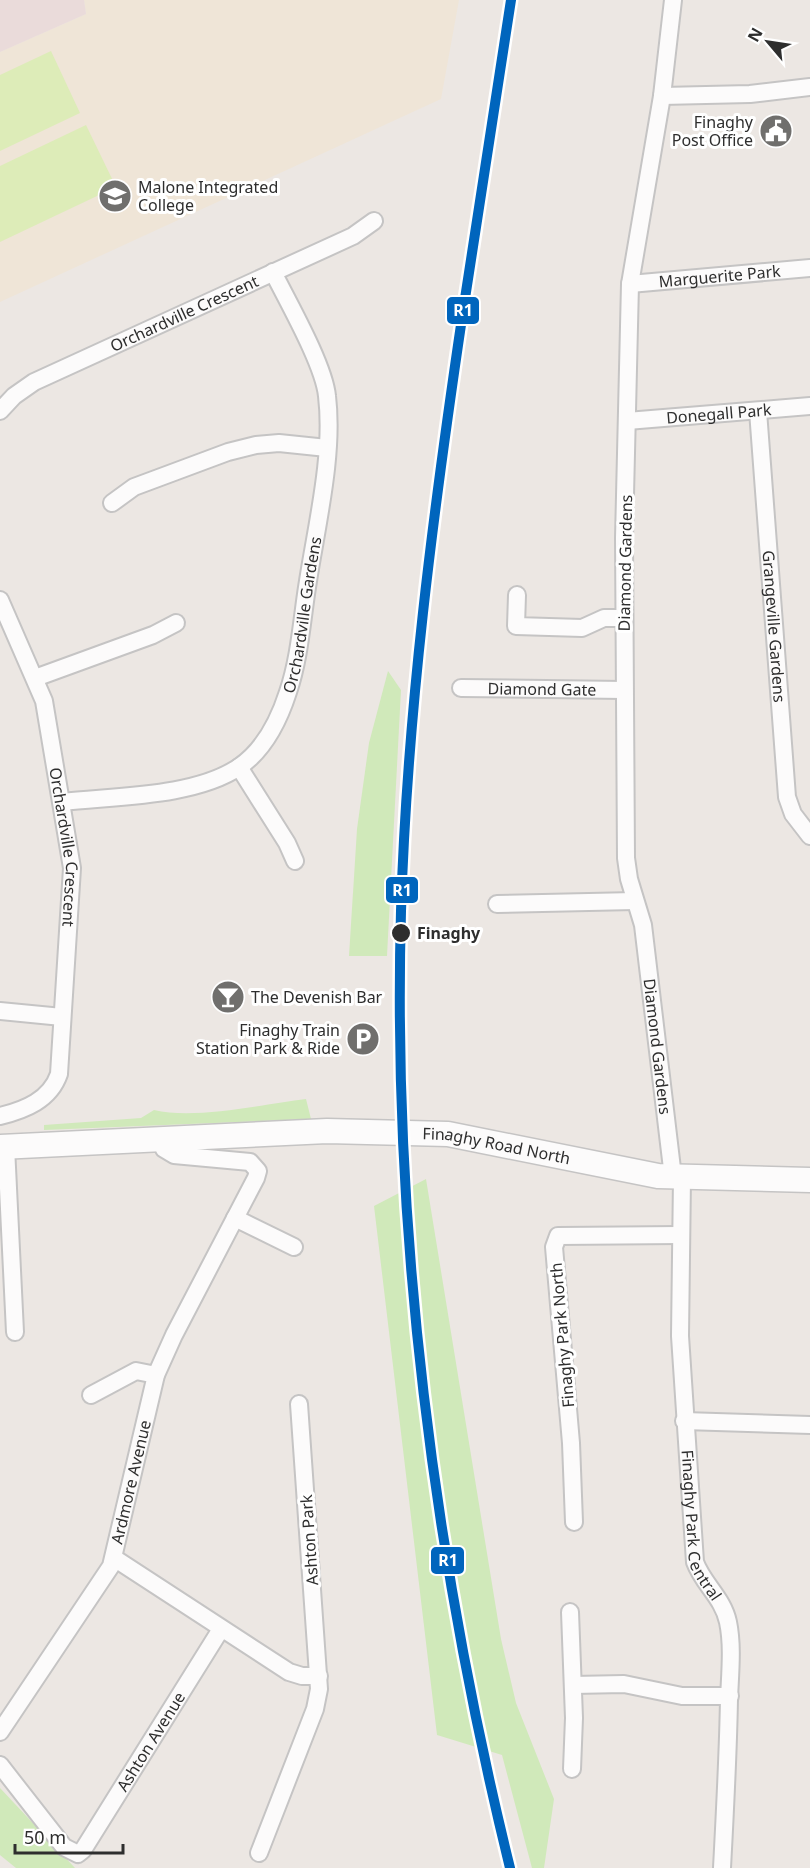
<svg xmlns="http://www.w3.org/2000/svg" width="810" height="1868" font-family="'Noto Sans',sans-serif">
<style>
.education{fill:#efe5d7}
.medical{fill:#eadbda}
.green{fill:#d0e9ba}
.pitch{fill:#ddecb8}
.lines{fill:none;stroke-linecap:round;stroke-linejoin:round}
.street-casing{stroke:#c5c4c4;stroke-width:20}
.secondary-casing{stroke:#c5c4c4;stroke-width:27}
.street{stroke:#fcfbfb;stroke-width:16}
.secondary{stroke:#fcfbfb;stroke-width:24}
.rail-1-casing{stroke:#fff;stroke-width:15}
.rail-1{stroke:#0065bd;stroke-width:10}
.stop-dot{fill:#2e2e2e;stroke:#fff;stroke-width:2}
.labels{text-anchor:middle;stroke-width:6;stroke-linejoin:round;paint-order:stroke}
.poi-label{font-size:16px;fill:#2e2e2e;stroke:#fff;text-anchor:end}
.street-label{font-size:16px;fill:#2e2e2e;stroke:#fff}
.stop-label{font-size:16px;font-weight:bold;fill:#2e2e2e;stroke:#fff;text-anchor:start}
.line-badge{stroke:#fff;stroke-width:2}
.badge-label{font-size:16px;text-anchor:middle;font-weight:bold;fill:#fff}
</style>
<rect width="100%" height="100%" fill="#ece7e3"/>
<!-- education -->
<polygon class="education" points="84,0 459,0 441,99 0,302 0,52 86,14"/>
<!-- medical -->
<polygon class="medical" points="0,0 84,0 86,14 0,52"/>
<!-- green -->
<g class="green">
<polygon points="388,671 401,690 387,956 349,956 357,829 369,743"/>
<path d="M306 1099 311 1119 44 1130V1125L141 1118 154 1110C195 1120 264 1104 306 1099Z"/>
<polygon points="426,1179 501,1639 516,1703 554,1799 544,1868 532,1868 502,1755 437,1735 374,1206"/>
<polygon points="0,1788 75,1868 16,1868 0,1855"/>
</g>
<!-- pitch -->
<g class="pitch">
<polygon points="51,51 80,113 0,151 0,75"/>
<polygon points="86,125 116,187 0,242 0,166"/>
</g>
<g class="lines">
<!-- street casing -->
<g class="street-casing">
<g id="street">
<path id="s1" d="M673 0 662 96 630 284 624 538 626 858 629 879 643 925 673 1177"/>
<polyline points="662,96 750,94 810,87"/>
<path id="s2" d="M630 284 810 268"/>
<path id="s3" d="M0 411 14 396 34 382 353 236 374 221"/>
<path id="s4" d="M758 411 787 797 793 814 810 836"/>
<path id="s5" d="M627 421 810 406"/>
<polyline points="112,503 134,487 228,452 256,445 279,443 327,448"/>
<polyline points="517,595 516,626 582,628 604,618 624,618"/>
<path id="s6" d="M0 600 44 701 72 868 59 1074C50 1100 25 1110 0 1116"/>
<polyline points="35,678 153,635 176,623"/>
<path id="s7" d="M461 688 624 690"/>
<polyline points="239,767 287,843 295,861"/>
<path id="s8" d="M63 802C115 796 195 797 239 767 264 750 279 720 288 692 300 657 302 617 308 581 317 523 334 454 327 396 324 365 288 302 273 272"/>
<polyline points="497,904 635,901"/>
<polyline points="0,1011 62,1017"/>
<polyline points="6,1147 15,1332"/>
<path id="s9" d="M682 1178 680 1336 695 1562C703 1584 723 1598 728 1622 733 1646 730 1674 729 1699 728 1756 725 1812 722 1868"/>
<polyline points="235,1218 294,1247"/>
<polyline points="91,1395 136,1371 156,1375"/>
<polyline points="684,1421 810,1425"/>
<polyline points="574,1522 571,1443 554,1247 558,1236 681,1235"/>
<polyline points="114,1558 289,1672 302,1676 319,1676"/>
<polyline points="570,1612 574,1718 572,1769"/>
<polyline points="573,1685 624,1684 682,1696 730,1696"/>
<path id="s10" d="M0 1732 111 1566 156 1375 174 1335 256 1178 258 1171 250 1162 174 1155 164 1149 163 1139"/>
<path id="s11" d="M0 1765 64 1847 78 1854 83 1850 221 1629"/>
<polyline points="259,1853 315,1709 319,1689 299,1404"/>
</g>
</g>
<!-- secondary casing -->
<g class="secondary-casing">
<g id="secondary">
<path id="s12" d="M0 1147 327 1131 448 1134 658 1176 810 1180"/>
</g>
</g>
<!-- street -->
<use href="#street" class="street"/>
<!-- secondary -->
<use href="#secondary" class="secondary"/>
<!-- rail-1 casing -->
<g class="rail-1-casing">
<path id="rail-1" d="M510 1868C434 1559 392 1230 401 911 407 713 433 514 462 318 478 212 494 106 511 0"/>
</g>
<!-- rail-1 -->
<use href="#rail-1" class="rail-1"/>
</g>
<!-- icons -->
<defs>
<g id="civic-disc" transform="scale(1.725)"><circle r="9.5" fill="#706f6d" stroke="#fff"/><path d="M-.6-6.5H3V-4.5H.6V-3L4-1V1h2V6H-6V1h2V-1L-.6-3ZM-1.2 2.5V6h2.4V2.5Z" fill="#fff"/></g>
<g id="school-disc" transform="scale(1.725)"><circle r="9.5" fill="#706f6d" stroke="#fff"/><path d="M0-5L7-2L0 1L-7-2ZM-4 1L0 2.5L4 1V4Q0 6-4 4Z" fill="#fff"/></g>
<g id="bar-disc" transform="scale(1.725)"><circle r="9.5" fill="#706f6d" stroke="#fff"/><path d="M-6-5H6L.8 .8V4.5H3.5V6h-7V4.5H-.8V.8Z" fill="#fff"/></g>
<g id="parking-disc" transform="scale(1.725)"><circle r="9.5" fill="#706f6d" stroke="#fff"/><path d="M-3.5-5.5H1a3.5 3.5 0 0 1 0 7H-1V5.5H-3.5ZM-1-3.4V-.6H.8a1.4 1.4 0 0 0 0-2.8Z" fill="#fff"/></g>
</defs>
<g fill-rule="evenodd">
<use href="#civic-disc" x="776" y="131"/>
<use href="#school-disc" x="115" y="196"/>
<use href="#bar-disc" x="228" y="997"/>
<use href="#parking-disc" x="363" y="1039"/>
</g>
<!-- markers -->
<circle class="stop-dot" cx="401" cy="933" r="10"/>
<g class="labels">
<!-- poi labels -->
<g class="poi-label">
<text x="753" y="128">Finaghy<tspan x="753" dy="18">Post Office</tspan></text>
<text x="138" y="193" text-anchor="start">Malone Integrated<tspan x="138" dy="18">College</tspan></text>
<text x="251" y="1003" text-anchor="start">The Devenish Bar</text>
<text x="340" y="1036">Finaghy Train<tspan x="340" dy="18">Station Park &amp; Ride</tspan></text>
</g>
<!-- street labels -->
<g class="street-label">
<text dy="6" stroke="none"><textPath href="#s2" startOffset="90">Marguerite Park</textPath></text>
<text dy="6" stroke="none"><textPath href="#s3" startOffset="210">Orchardville Crescent</textPath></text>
<text dy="6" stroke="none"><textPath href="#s5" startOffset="92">Donegall Park</textPath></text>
<text transform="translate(625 563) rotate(-89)" y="6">Diamond Gardens</text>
<text dy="6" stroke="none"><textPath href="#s8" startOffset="351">Orchardville Gardens</textPath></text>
<text dy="6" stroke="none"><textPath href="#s4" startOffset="216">Grangeville Gardens</textPath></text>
<text dy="6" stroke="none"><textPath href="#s7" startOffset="81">Diamond Gate</textPath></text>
<text dy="6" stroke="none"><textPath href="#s6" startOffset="258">Orchardville Crescent</textPath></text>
<text dy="6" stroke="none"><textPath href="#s1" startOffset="1053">Diamond Gardens</textPath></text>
<text dy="6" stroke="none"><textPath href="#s12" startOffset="498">Finaghy Road North</textPath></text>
<text transform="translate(562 1335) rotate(-95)" y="6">Finaghy Park North</text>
<text dy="6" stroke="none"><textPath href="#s10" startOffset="286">Ardmore Avenue</textPath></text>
<text dy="6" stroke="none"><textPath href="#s9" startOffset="350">Finaghy Park Central</textPath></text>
<text transform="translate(309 1540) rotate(-94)" y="6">Ashton Park</text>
<text dy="6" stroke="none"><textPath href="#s11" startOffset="254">Ashton Avenue</textPath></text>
</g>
<!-- stop labels -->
<g class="stop-label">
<text x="417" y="939">Finaghy</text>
</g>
</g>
<g class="line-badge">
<rect x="446" y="296" width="34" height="29" rx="6" fill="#0065bd"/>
<rect x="385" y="876" width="34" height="28" rx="6" fill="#0065bd"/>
<rect x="430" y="1546" width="35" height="29" rx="6" fill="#0065bd"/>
</g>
<g class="badge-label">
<text x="463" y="316">R1</text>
<text x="402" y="896">R1</text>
<text x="448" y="1566">R1</text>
</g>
<!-- north arrow -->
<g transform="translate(768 42) rotate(299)" stroke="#ffffff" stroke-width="4.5" paint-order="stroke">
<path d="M0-4.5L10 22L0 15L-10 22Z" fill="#2e2e2e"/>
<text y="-9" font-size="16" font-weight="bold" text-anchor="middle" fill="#2e2e2e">N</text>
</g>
<!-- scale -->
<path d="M15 1844v9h108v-9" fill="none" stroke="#2e2e2e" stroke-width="3"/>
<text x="24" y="1844" font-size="18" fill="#2e2e2e" stroke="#ffffff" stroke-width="4.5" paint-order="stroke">50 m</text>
</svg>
